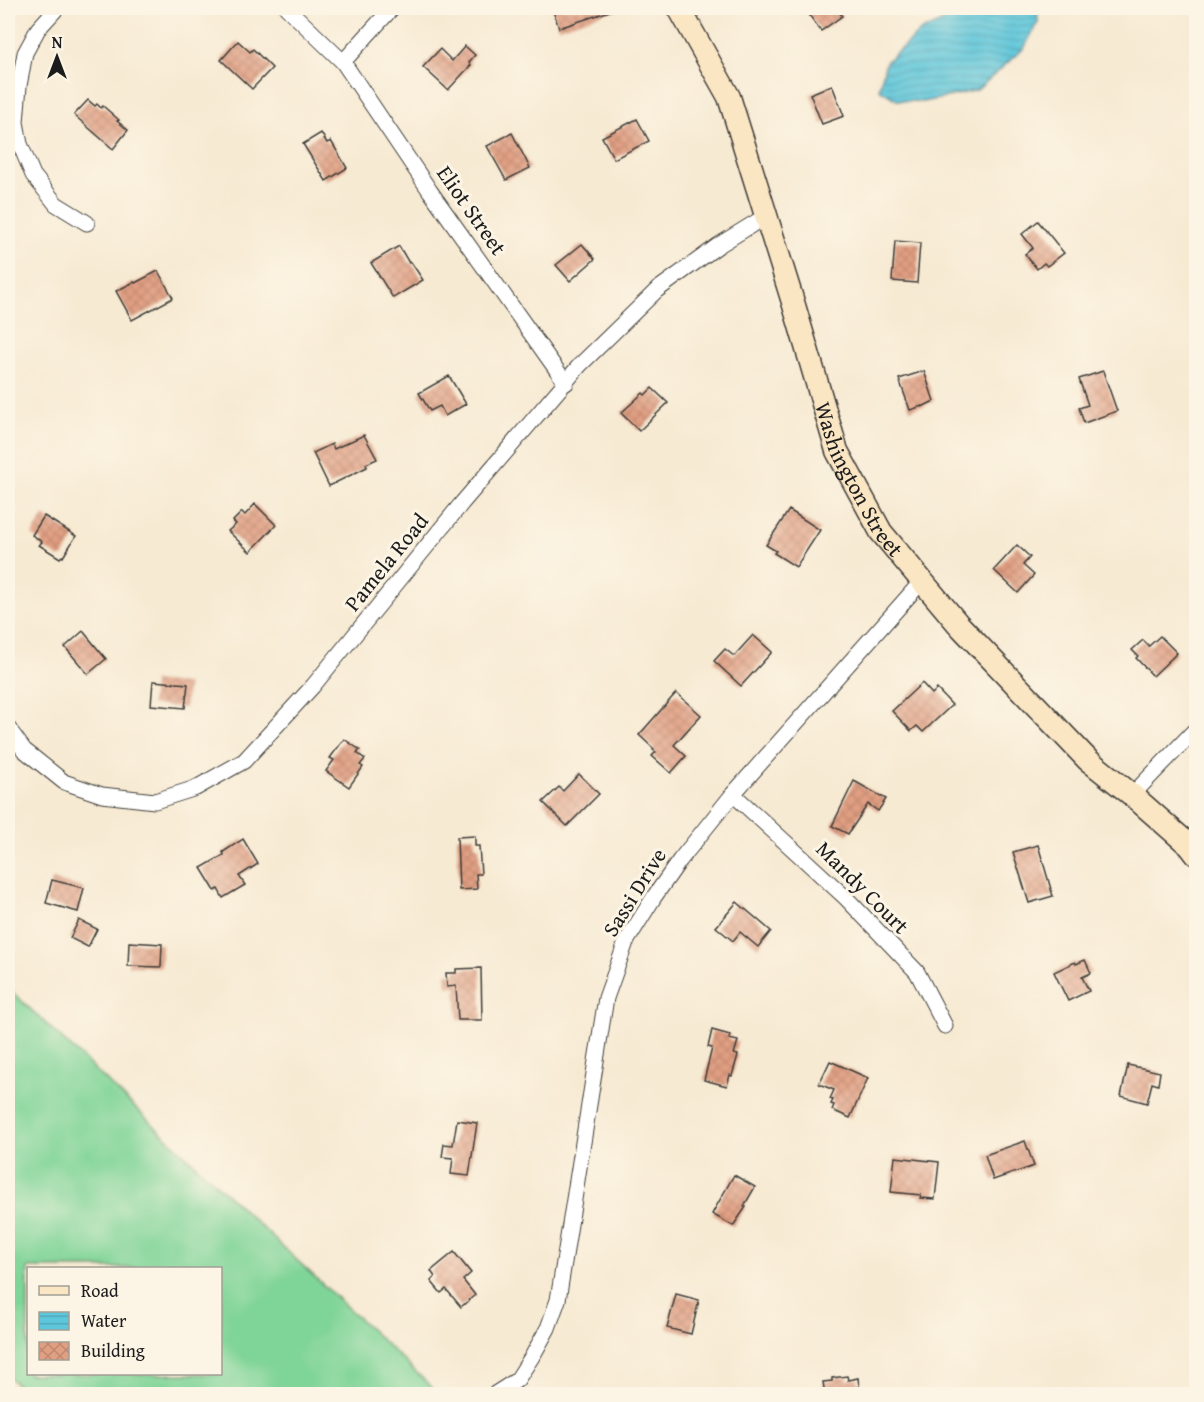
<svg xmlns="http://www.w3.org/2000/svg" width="1204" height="1402" font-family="'Gentium Book Plus',serif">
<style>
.grass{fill:#7fd497;stroke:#4e785a;stroke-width:1.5;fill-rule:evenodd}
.water{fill:url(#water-rules);stroke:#3d717b;stroke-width:1.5}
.building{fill:url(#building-cross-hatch)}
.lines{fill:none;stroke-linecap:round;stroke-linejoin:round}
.street-casing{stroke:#3d3b37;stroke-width:17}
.secondary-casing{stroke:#3d3b37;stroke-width:25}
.street{stroke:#fff;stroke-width:15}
.secondary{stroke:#fbe6c4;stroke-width:22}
.labels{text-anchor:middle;stroke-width:6;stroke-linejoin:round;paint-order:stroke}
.street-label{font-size:22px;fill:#1c1c1c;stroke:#fcf5e5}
</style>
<defs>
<pattern id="water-rules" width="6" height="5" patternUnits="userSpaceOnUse" patternTransform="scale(1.5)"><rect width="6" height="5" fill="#5ec6da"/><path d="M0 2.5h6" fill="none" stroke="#51aaba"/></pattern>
<pattern id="building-cross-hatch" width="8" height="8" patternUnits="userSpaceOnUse" patternTransform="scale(1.5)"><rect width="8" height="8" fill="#e19f82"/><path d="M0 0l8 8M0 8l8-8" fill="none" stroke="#c08870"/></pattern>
</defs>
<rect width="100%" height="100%" fill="#fcf5e5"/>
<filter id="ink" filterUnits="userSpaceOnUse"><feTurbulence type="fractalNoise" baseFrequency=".0167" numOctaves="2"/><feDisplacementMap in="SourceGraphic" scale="12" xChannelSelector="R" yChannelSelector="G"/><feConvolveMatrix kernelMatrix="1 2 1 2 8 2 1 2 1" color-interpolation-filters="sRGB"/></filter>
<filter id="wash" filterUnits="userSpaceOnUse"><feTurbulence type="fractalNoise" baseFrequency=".008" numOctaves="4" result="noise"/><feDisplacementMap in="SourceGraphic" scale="24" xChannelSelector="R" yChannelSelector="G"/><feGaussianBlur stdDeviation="1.35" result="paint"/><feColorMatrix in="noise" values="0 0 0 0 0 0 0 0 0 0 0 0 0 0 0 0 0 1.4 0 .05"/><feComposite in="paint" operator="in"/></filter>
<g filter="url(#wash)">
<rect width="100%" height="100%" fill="#f7ead3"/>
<!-- grass -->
<path class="grass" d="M8 988 439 1394H26L8 1376ZM28 1268H220V1374H28Z"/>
<!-- water -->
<polygon class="water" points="972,8 1037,8 1038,22 1024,48 977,90 943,98 922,102 897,100 879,89 886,62 920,32"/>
<g id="blocks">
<!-- building -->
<g class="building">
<polygon points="552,8 613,8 613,10 559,28"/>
<polygon points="804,8 837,8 842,16 821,31"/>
<polygon points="238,41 250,52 253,49 272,68 252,89 221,60"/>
<polygon points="465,46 475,55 469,62 471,65 448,90 423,67 440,49 452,61"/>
<polygon points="832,85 844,116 822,124 810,94"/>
<polygon points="88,100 95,106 97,104 101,108 103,106 119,120 117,121 128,130 113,149 74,115"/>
<polygon points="637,119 649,141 614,159 602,137"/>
<polygon points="321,133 327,143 331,141 347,168 326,181 303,144"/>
<polygon points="512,133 530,168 506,180 487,146"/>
<polygon points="1038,221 1064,253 1047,266 1044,263 1037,269 1025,254 1033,248 1022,234"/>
<polygon points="895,241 920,243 917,283 892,281"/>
<polygon points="582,244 595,259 570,281 556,265"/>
<polygon points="399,246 409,263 411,262 423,280 393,298 371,263"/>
<polygon points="158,271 173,298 132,320 116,291 134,282 135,283"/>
<polygon points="924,371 934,401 922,407 922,406 910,410 899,379"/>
<polygon points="1103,371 1117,411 1084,423 1079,408 1088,405 1079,379"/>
<polygon points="449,376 466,404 445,416 440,406 430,411 419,393"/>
<polygon points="652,388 668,403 639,431 621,413 643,393 645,395"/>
<polygon points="364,435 377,459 366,464 367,467 329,486 313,453 332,444 334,449"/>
<polygon points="255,504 276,525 250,552 228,531 236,524 233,521 242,512 245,515"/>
<polygon points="789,510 820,530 796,567 774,553 776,551 766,545"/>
<polygon points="44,516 76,536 63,557 62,556 60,558 39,545 42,542 32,535"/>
<polygon points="1017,545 1030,557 1023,565 1034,575 1018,593 994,570"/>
<polygon points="83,631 106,659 88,674 65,647"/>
<polygon points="753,635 772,652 741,686 714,661 725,649 734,656"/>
<polygon points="1160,636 1177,653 1153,676 1136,658 1138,656 1132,650 1143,640 1149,646"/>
<polygon points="153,681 188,684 185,708 151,705"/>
<polygon points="922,683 932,694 937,689 952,705 923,732 917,726 911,731 892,711"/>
<polygon points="676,693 701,715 674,745 686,756 671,773 652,756 656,752 653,750 654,749 639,735"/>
<polygon points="344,739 360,750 357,753 365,759 360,765 363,767 349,787 326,771 334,760 330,758"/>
<polygon points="579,774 599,794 567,826 543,802 559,787 563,791"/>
<polygon points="854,781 886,799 878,811 868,804 848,834 832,826"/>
<polygon points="475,836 475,846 479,846 481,874 476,874 477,889 459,890 457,837"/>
<polygon points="243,839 258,864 239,876 245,885 223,898 218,889 215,891 201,868 224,855 223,852"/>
<polygon points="1038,845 1053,896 1029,903 1013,852"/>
<polygon points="52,880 84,888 78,912 46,903"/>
<polygon points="737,902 771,931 758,947 740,932 733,941 716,927"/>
<polygon points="79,920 97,929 88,947 70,938"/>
<polygon points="129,942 162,944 161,967 128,966"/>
<polygon points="1085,960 1091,973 1082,977 1089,991 1068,1001 1054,972 1075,962 1076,964"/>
<polygon points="481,968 482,1020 458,1020 456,986 447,987 446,973 456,973 456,969"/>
<polygon points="712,1030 730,1035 729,1039 738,1041 734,1054 738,1055 732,1076 730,1075 727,1086 704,1080 712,1048 708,1047"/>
<polygon points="830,1061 868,1078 850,1118 832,1110 834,1105 831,1104 833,1100 830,1099 834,1090 819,1084"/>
<polygon points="1128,1065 1160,1072 1158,1085 1152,1083 1147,1103 1121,1096"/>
<polygon points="457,1120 477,1123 469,1176 451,1174 453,1158 442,1157 444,1144 453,1145"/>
<polygon points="1025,1141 1034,1166 993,1180 985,1155"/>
<polygon points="895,1157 939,1162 935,1199 920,1198 921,1195 891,1192"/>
<polygon points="734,1175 755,1187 744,1206 746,1207 733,1226 712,1214"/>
<polygon points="454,1252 471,1273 463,1280 475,1295 461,1307 446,1289 441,1293 431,1281 435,1277 431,1271"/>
<polygon points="676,1294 699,1300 691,1334 667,1328"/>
<polygon points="847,1376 848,1380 858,1378 860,1395 825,1395 823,1382 832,1381 832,1378"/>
</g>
</g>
</g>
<g filter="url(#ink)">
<use href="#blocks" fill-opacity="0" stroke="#3d3b37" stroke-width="1.5"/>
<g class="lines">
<!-- street casing -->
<g class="street-casing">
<g id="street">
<polyline points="57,8 38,29 25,53 19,86 16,122 20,144 33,175 56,204 87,223"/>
<polyline points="287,8 343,62 430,191 566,383"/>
<polyline points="343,62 392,8"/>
<polyline points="8,728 24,750 64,782 102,795 155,801 196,788 244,761 313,686 462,503 580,365 657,290 719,245 766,216"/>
<polyline points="733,794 846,898 917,972 945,1026"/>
<polyline points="1132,795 1196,729"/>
<polyline points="495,1394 517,1380 533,1355 548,1328 558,1300 606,998 626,942 654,897 680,860 733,794 922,581"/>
</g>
</g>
<!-- secondary casing -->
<g class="secondary-casing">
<g id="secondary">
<path id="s1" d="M679 8 729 97 793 302 837 451 881 532 959 625 1088 760 1132 795 1190 846 1196 854"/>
</g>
</g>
<!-- street -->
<use href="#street" class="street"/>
<!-- secondary -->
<use href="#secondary" class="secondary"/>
</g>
</g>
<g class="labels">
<!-- street labels -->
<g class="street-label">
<text transform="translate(472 210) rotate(55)" y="8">Eliot Street</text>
<text dy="8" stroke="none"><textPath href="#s1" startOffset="507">Washington Street</textPath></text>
<text transform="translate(386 562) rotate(-51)" y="8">Pamela Road</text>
<text transform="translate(863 887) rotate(45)" y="8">Mandy Court</text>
<text transform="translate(634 892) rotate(-58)" y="8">Sassi Drive</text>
</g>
</g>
<!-- margin -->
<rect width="1204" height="1402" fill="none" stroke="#fcf5e5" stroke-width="30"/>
<!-- legend -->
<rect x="27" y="1267" width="195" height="108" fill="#fcf5e5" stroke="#a29e95" stroke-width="1.5"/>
<rect x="39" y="1286" width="30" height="9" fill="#fbe6c4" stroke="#a29e95" stroke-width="1.5"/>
<text x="81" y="1297" font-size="18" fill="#1c1c1c">Road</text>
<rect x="39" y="1312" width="30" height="18" fill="url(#water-rules)" stroke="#a29e95" stroke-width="1.5"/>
<text x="81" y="1327" font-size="18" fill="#1c1c1c">Water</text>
<rect x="39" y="1342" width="30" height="18" fill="url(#building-cross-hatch)" stroke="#a29e95" stroke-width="1.5"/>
<text x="81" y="1357" font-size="18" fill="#1c1c1c">Building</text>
<!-- north arrow -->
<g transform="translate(57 57)" stroke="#fcf5e5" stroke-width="4.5" paint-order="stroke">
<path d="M0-4.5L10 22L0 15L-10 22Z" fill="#1c1c1c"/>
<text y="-9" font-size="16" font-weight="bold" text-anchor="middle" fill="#1c1c1c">N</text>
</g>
</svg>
